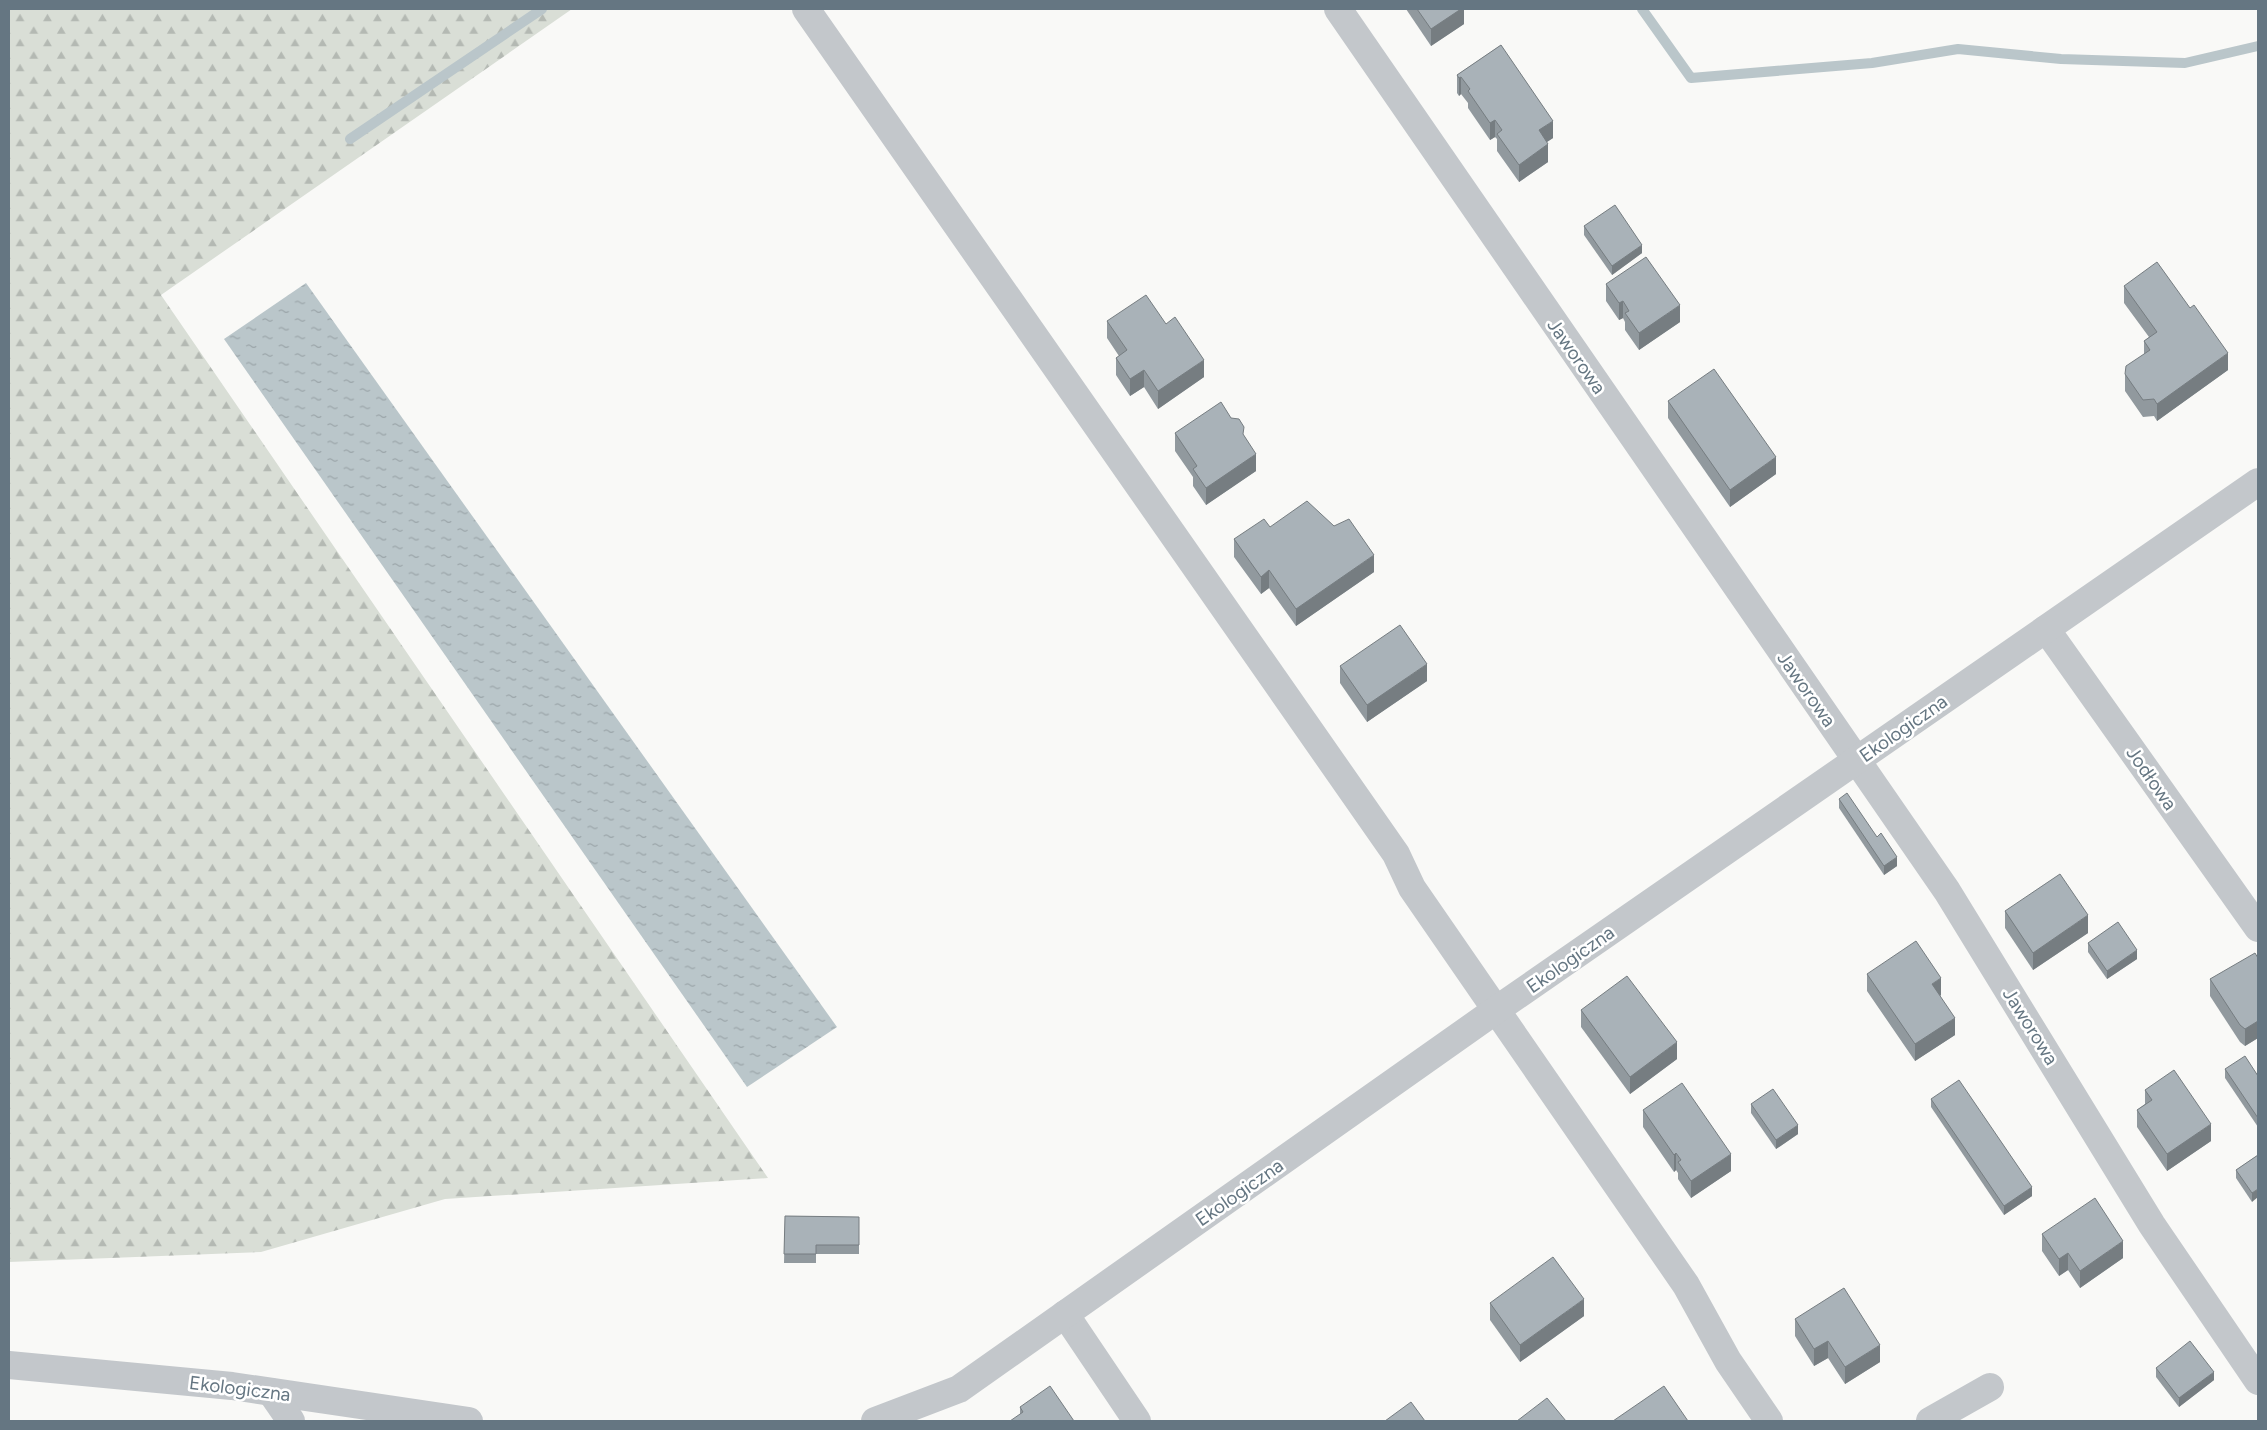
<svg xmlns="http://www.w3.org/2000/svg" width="2267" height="1430" font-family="Figtree,sans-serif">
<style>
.forest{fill:url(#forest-firs)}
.water{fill:url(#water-ripples)}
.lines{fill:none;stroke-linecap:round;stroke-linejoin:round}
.stream{stroke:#bac6ca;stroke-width:10}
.street{stroke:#c3c7cb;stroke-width:28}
.wall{fill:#91999e}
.shaded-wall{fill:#767d81}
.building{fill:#a9b2b8;stroke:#767d81}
.labels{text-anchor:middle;stroke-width:5;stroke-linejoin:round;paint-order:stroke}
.street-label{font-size:19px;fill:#657682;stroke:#fff}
</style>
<defs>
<pattern id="forest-firs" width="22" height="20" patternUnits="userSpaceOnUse" patternTransform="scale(1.25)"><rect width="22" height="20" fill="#d9ded6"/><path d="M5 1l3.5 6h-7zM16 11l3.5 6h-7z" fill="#b4b9b3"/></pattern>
<pattern id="water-ripples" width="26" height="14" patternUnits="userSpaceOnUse" patternTransform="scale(1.25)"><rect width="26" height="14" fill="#bac6ca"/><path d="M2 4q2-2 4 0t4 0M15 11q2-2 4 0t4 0" fill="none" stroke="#9ba5a9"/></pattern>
</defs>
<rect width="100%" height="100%" fill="#f9f9f7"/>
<!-- forest -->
<polygon class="forest" points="9,9 572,9 161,295 768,1178 445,1199 261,1252 9,1262"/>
<!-- water -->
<polygon class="water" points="306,283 837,1027 747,1087 224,339"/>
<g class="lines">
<!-- stream -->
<g class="stream">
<polyline points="1642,9 1691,78 1872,63 1958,49 2061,59 2185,63 2258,46"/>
<polyline points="350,139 542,9"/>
</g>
<!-- street -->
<g class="street">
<polyline points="806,9 1396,854 1412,888 1686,1285 1728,1361 1769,1421"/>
<polyline points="1338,9 1947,891 2152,1225 2258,1381"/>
<polyline points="2046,629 2258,928"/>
<polyline points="1065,1314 1137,1421"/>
<polyline points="9,1365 232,1386 469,1421"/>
<polyline points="271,1392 291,1421"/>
<polyline points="875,1421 959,1389 1496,1010 2258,482"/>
<polyline points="1930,1421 1990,1387"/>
</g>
</g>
<!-- wall -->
<g class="wall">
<polygon points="1406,9 1464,9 1464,24 1431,46"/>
<polygon points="1501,45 1553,138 1547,142 1548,162 1519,182 1497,151 1497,139 1495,137 1490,140 1468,108 1468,103 1461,94 1459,96 1457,93 1457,75"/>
<polygon points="1584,226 1642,253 1612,275 1584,235"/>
<polygon points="1606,284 1680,322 1639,350 1625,330 1625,322 1623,318 1619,320 1606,301"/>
<polygon points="2124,286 2228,370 2157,421 2154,416 2143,417 2125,391 2125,374 2144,354 2144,341 2149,337 2124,303"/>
<polygon points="1107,321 1166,324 1204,377 1158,409 1144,387 1130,396 1116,375 1116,358 1119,356 1107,338"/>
<polygon points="1668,401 1776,474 1730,507 1668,418"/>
<polygon points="1175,433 1244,436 1256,471 1206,505 1193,486 1193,477 1175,451"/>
<polygon points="1270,527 1374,572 1296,626 1269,588 1261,594 1234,557 1234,539"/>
<polygon points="1340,666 1427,681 1367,722 1340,683"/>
<polygon points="1839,799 1897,866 1884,875 1839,808"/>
<polygon points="2005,911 2088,933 2033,970 2005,928"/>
<polygon points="2088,943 2137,959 2107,979 2088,952"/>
<polygon points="2258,958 2258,1038 2245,1046 2240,1042 2210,996 2210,979"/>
<polygon points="1867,974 1941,995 1940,996 1955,1035 1915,1061 1867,991"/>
<polygon points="1581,1010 1677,1059 1630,1094 1581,1027"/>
<polygon points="2225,1069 2258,1076 2258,1127 2225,1078"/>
<polygon points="2145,1090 2211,1141 2167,1171 2137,1127 2137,1110 2145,1104"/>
<polygon points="1931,1099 2032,1196 2004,1215 1931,1107"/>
<polygon points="1751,1104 1798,1134 1776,1149 1751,1113"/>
<polygon points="1643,1110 1731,1171 1691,1198 1678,1179 1678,1173 1676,1170 1674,1172 1643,1127"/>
<polygon points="2258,1155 2252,1202 2236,1178 2236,1170"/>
<polygon points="785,1216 859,1217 859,1254 816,1254 816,1263 784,1263"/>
<polygon points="2042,1234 2123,1258 2080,1288 2068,1270 2059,1276 2042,1251"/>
<polygon points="1490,1303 1584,1316 1520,1362 1490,1320"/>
<polygon points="1795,1319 1880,1362 1845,1384 1828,1358 1814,1366 1795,1336"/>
<polygon points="2156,1368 2214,1380 2179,1407 2156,1377"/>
<polygon points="1020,1407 1074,1421 1020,1414"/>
</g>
<!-- shaded-wall -->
<g class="shaded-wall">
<polygon points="1461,9 1464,9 1464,24 1431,46 1431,29"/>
<polygon points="1461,77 1461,94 1459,96 1459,78"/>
<polygon points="1495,120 1495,137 1490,140 1490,123"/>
<polygon points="1553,121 1553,138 1539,147 1539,130"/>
<polygon points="1548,144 1548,162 1519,182 1519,165"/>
<polygon points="1642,245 1642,253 1612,275 1612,266"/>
<polygon points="1623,301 1623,318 1619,320 1619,303"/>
<polygon points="1680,305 1680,322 1639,350 1639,333"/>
<polygon points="2228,353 2228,370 2157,421 2157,404"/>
<polygon points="1204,360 1204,377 1158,409 1158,391"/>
<polygon points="1144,370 1144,387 1130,396 1130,379"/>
<polygon points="1256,454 1256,471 1206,505 1206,488"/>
<polygon points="1776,457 1776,474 1730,507 1730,490"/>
<polygon points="1374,555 1374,572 1296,626 1296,609"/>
<polygon points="1269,570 1269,588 1261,594 1261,577"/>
<polygon points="1427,664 1427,681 1367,722 1367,705"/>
<polygon points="1897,857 1897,866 1884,875 1884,866"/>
<polygon points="2088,915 2088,933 2033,970 2033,953"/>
<polygon points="2137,950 2137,959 2107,979 2107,971"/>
<polygon points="1941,978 1941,995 1932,1001 1932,984"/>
<polygon points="1955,1018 1955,1035 1915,1061 1915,1044"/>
<polygon points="2258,1021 2258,1038 2245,1046 2245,1029"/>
<polygon points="1677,1042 1677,1059 1630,1094 1630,1077"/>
<polygon points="2211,1124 2211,1141 2167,1171 2167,1154"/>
<polygon points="1798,1125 1798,1134 1776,1149 1776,1140"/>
<polygon points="1676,1153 1676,1170 1674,1172 1674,1155"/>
<polygon points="1731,1154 1731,1171 1691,1198 1691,1181"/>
<polygon points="2032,1187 2032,1196 2004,1215 2004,1206"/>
<polygon points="2258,1189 2258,1197 2252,1202 2252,1193"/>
<polygon points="2123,1241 2123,1258 2080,1288 2080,1271"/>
<polygon points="2068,1253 2068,1270 2059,1276 2059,1259"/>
<polygon points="1584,1299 1584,1316 1520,1362 1520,1345"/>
<polygon points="1828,1341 1828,1358 1814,1366 1814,1349"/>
<polygon points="1880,1345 1880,1362 1845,1384 1845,1367"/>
<polygon points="2214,1372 2214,1380 2179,1407 2179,1398"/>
</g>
<!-- building -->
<g class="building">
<polygon points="1417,9 1461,9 1431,29"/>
<polygon points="1501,45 1553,121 1539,130 1548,144 1519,165 1497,134 1502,130 1495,120 1490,123 1468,91 1470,89 1461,77 1459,78 1457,75"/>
<polygon points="1615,205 1642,245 1612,266 1584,226"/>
<polygon points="1646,257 1680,305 1639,333 1625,313 1629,311 1623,301 1619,303 1606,284"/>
<polygon points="2157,262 2190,308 2194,305 2228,353 2157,404 2154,399 2143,400 2125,374 2126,366 2150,350 2144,341 2157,332 2124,286"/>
<polygon points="1146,295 1166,324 1175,317 1204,360 1158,391 1144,370 1130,379 1116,358 1127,350 1107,321"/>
<polygon points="1714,369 1776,457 1730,490 1668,401"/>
<polygon points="1221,402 1231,418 1239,419 1244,427 1243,434 1256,454 1206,488 1193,469 1197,466 1175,433"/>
<polygon points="1307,501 1334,526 1349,519 1374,555 1296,609 1269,570 1261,577 1234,539 1264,519 1270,527"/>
<polygon points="1400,625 1427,664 1367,705 1340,666"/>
<polygon points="1847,793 1877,837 1881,833 1897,857 1884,866 1839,799"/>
<polygon points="2060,874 2088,915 2033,953 2005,911"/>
<polygon points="2118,922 2137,950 2107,971 2088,943"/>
<polygon points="1916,941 1941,978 1932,984 1955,1018 1915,1044 1867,974"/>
<polygon points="2255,953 2258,958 2258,1021 2245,1029 2240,1025 2210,979"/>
<polygon points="1627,976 1677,1042 1630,1077 1581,1010"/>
<polygon points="2245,1056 2258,1076 2258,1118 2225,1069"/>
<polygon points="2174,1070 2211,1124 2167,1154 2137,1110 2152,1100 2145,1090"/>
<polygon points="1959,1080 2032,1187 2004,1206 1931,1099"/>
<polygon points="1682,1083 1731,1154 1691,1181 1678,1162 1681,1160 1676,1153 1674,1155 1643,1110"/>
<polygon points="1773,1089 1798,1125 1776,1140 1751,1104"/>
<polygon points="2258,1155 2258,1189 2252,1193 2236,1170"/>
<polygon points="2095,1198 2123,1241 2080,1271 2068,1253 2059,1259 2042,1234"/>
<polygon points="785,1216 859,1217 859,1245 816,1245 816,1254 784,1254"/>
<polygon points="1553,1257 1584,1299 1520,1345 1490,1303"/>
<polygon points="1844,1288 1880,1345 1845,1367 1828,1341 1814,1349 1795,1319"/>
<polygon points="2190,1341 2214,1372 2179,1398 2156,1368"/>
<polygon points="1050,1386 1074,1421 1010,1421 1023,1412 1020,1407"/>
<polygon points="1664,1386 1688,1421 1613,1421"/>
<polygon points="1547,1398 1566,1421 1517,1421"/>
<polygon points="1411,1402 1425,1421 1385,1421"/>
</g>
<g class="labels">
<!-- street labels -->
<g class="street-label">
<text transform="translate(1577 356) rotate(55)" y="7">Jaworowa</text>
<text transform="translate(1807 689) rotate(55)" y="7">Jaworowa</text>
<text transform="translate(1903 728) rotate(-35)" y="7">Ekologiczna</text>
<text transform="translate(2152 778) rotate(55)" y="7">Jodłowa</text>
<text transform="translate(1570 959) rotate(-35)" y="7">Ekologiczna</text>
<text transform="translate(2031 1026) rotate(58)" y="7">Jaworowa</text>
<text transform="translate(1239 1192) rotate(-35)" y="7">Ekologiczna</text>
<text transform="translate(240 1388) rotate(7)" y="7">Ekologiczna</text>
</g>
</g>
<!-- border -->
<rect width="2267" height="1430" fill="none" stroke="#657682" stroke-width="20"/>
</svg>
